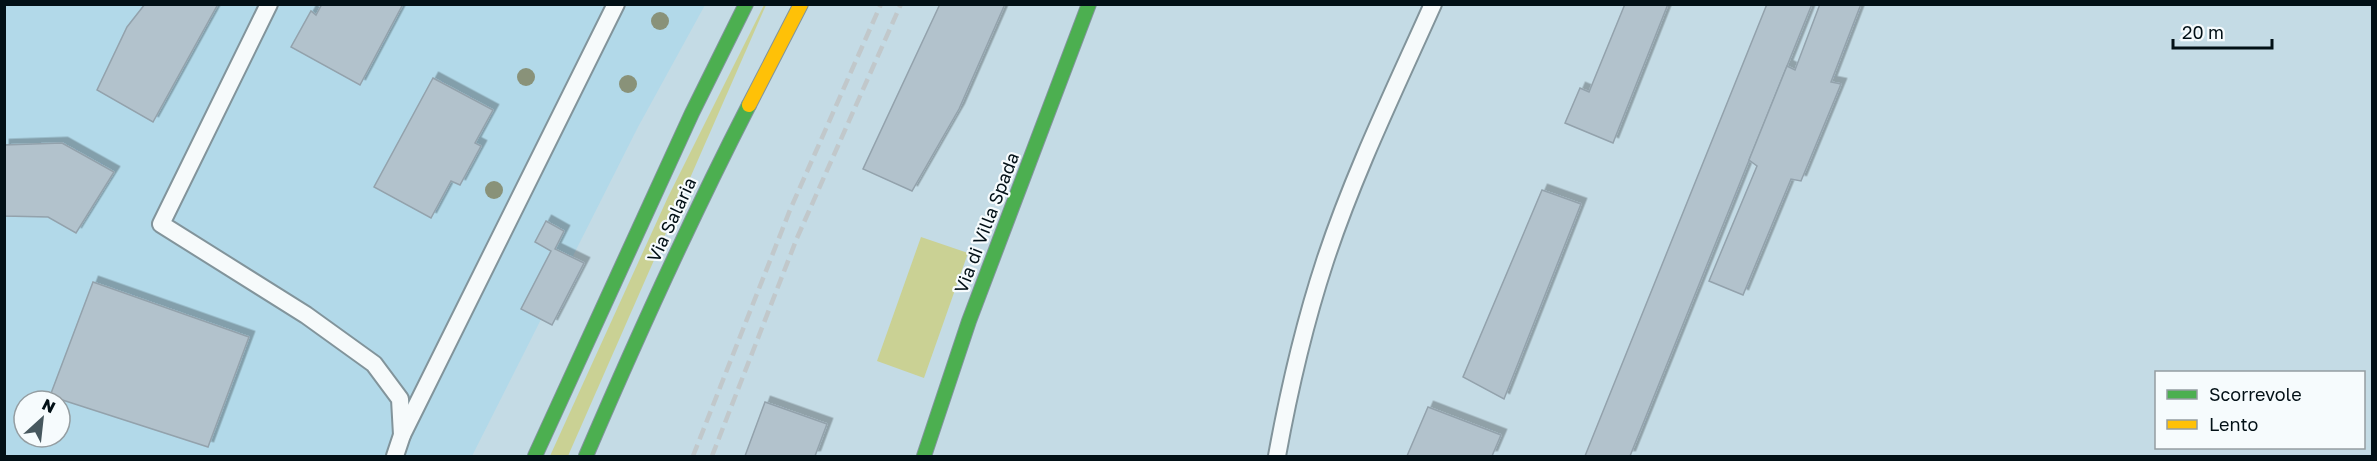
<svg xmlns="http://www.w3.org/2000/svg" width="2377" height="461" font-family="'Golos Text',sans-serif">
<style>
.built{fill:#b2d9e9;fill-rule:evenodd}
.green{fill:#cad194}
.building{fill:#b2c2cc;stroke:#93a2ac;stroke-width:1.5;filter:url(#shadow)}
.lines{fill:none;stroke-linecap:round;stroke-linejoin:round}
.lane-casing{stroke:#82949b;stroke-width:20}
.fast-casing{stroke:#82949b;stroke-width:16}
.slow-casing{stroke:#82949b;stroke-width:16}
.lane{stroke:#f6fafb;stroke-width:16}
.fast{stroke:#4caf50;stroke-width:14}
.slow{stroke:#ffc107;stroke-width:14}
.rail{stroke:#c1c8cb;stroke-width:4.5;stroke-dasharray:12 6;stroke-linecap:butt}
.tree{fill:#899279}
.labels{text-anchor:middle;stroke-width:4.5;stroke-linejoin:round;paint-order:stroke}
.street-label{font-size:18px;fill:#021016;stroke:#f6fbfd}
</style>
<defs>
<filter id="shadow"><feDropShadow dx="5.5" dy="-5.5" stdDeviation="0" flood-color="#0004"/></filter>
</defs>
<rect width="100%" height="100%" fill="#c4dbe5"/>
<!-- built -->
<path class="built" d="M4 5H705L638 127 472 456H5ZM24 401H60V437H24Z"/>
<!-- green -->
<g class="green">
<polygon points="764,5 766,5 568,456 550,456 668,197"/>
<polygon points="921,237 968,253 924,378 877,361"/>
</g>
<!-- building -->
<g class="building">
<polygon points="145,4 218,4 153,122 97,90 127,27"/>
<polygon points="322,4 403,4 360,85 291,47 311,11 316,15"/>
<polygon points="940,4 1005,4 959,109 912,191 863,169"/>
<polygon points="1625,4 1668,4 1613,143 1565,123 1580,88 1589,92"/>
<polygon points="1767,4 1812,4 1630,456 1585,456"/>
<polygon points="1820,4 1861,4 1831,82 1841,84 1801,181 1791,179 1743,295 1709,281 1757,166 1749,160 1787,66 1795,70"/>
<polygon points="433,78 493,110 475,143 481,146 460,185 451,181 431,218 374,187"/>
<polygon points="62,143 114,172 76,233 48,217 4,216 4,145"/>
<polygon points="1542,190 1581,204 1504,399 1463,377"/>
<polygon points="546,221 564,231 555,249 584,263 552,325 521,309 551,251 535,242"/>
<polygon points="93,282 249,337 208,447 50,396"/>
<polygon points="765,402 827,424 815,456 745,456"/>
<polygon points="1428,407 1501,435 1492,456 1407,456"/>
</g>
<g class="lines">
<!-- lane casing -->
<g class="lane-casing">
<g id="lane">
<polyline points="269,4 161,224 306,315 374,364 400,399 402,435"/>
<polyline points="395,456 402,435 616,4"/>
<path d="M1277 456C1289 390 1304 325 1325 261 1354 173 1395 89 1433 4"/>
</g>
</g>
<!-- fast casing -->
<g class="fast-casing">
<g id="fast">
<polyline points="535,456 692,113 746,4"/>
<path d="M586 456C637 337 690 220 749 105"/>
<polyline points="924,456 969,321 1089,4"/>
</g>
</g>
<!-- slow casing -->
<g class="slow-casing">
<polyline id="slow" points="749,105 801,4"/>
</g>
<!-- lane -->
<use href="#lane" class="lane"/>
<!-- fast -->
<use href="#fast" class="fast"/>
<!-- slow -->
<use href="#slow" class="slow"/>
<!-- rail -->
<g class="rail">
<polyline points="693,456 790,210 881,4"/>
<polyline points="712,456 797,238 901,4"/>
</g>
</g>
<!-- trees -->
<g class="tree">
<circle cx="660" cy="21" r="9"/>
<circle cx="526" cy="77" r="9"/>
<circle cx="628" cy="84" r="9"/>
<circle cx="494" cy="190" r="9"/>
</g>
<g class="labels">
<!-- street labels -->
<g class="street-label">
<text transform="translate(672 220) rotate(-65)" y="6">Via Salaria</text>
<text transform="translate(987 223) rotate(-69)" y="6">Via di Villa Spada</text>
</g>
</g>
<!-- border -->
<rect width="2377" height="461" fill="none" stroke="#021016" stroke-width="12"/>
<!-- legend -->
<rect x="2155" y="371" width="210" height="78" fill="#f6fbfd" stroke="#949da1" stroke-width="1.5"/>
<rect x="2167" y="390" width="30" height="9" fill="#4caf50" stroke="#949da1" stroke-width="1.5"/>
<text x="2209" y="401" font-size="18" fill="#021016">Scorrevole</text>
<rect x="2167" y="420" width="30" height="9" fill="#ffc107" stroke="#949da1" stroke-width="1.5"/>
<text x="2209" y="431" font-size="18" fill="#021016">Lento</text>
<!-- north arrow -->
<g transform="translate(42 419) rotate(27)"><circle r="28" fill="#f6fbfd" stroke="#949da1" stroke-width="1.5"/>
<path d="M0-4.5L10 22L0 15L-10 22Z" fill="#46575e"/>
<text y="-9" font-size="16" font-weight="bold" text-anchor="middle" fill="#021016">N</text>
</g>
<!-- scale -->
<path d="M2173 39v9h99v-9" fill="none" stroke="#021016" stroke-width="3"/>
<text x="2182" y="39" font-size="18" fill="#021016" stroke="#f6fbfd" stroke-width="4.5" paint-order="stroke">20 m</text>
</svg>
